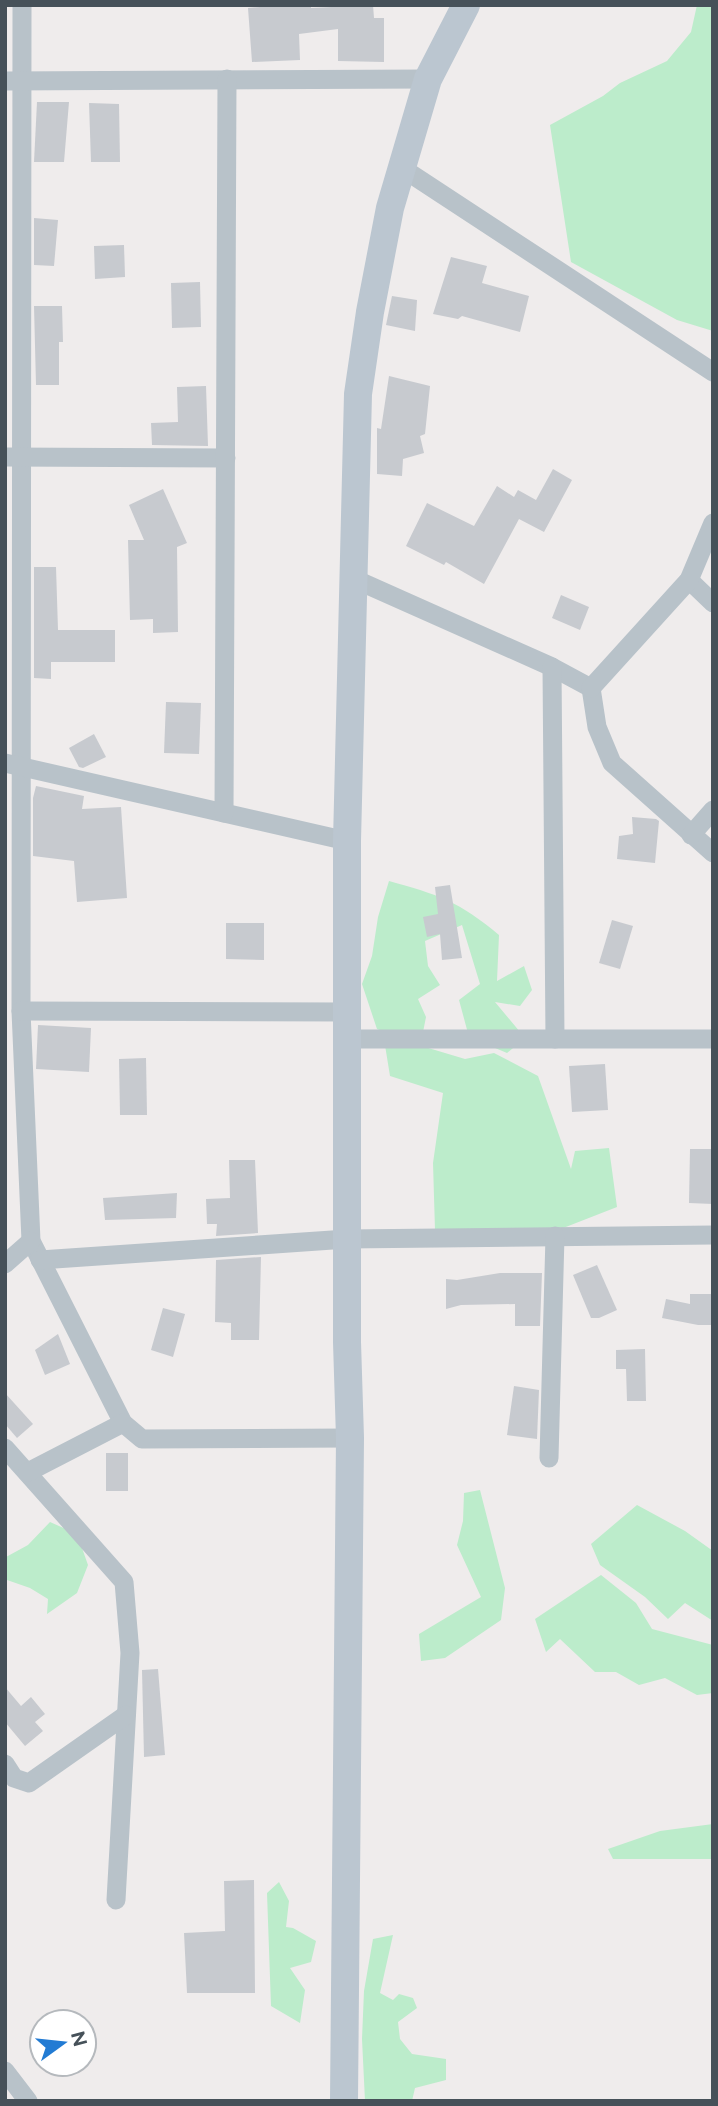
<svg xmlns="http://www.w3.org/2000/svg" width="718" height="2106" font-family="Raleway,sans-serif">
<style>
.green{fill:#bceccb}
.building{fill:#c7cacf}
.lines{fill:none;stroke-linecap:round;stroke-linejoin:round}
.street{stroke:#b8c2c9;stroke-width:19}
.secondary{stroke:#bbc6d0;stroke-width:28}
</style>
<rect width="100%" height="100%" fill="#efecec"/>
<!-- green -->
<g class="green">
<polygon points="697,5 713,5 713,331 677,320 571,262 550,125 603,96 620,83 667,61 691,32"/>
<path d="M389 881C437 894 460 902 499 935L497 981 524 966 532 990 520 1006 495 1002 525 1038 507 1053 469 1037 459 1000 480 984 462 925 425 941 428 966 440 985 418 999 426 1017 423 1032 394 1036 377 1029 362 984 372 956 378 917Z"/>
<polygon points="384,1039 415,1044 465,1059 494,1053 538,1076 571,1169 575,1151 609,1148 617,1207 553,1232 435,1230 433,1163 443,1093 390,1076"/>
<polygon points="480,1490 505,1588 501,1620 445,1658 421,1661 419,1634 481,1597 457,1545 463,1521 464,1493"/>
<polygon points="637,1505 685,1531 713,1551 713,1621 685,1603 668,1619 645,1597 600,1565 591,1544"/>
<polygon points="50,1522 77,1534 88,1565 77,1593 47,1614 48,1599 30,1588 7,1580 6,1557 28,1545"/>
<polygon points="601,1575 636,1603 652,1629 713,1645 713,1693 697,1695 665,1678 639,1685 616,1672 595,1672 560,1639 546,1652 535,1619"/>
<polygon points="713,1824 713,1859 613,1859 608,1849 660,1831"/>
<polygon points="279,1882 289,1901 286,1927 293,1928 316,1941 311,1962 290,1968 305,1990 300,2023 271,2006 267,1893"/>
<polygon points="393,1935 380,1993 393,2000 399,1994 413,1998 417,2008 398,2022 400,2039 412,2054 446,2059 446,2080 415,2088 412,2101 365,2101 362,2039 364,1991 373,1939"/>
</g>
<!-- building -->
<g class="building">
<polygon points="283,5 311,5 311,8 373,5 374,18 384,18 384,62 338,61 338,29 299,34 300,60 252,62 248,8"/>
<polygon points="37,102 69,102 64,162 34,162"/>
<polygon points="89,103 119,104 120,162 91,162"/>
<polygon points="34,218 58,220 54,266 34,265"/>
<polygon points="124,245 125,277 95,279 94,246"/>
<polygon points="451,257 487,266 482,283 529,296 520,332 462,316 458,319 433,314"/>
<polygon points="200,282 201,327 172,328 171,283"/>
<polygon points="392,296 417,300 415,331 386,325"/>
<polygon points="34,306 62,306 63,342 59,342 59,385 36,385"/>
<polygon points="389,376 430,386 425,434 420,436 424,453 403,459 402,476 377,474 377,428 381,429"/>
<polygon points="206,386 208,446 152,445 151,423 178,422 177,387"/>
<polygon points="553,469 572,480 544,532 519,519 484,584 446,562 444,565 406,546 427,503 474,526 497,486 514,497 518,490 536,500"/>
<polygon points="163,489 187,543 177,547 178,632 153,633 153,619 130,620 128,540 144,540 129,505"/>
<polygon points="34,567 56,567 58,630 115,630 115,662 51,662 51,679 34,678"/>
<polygon points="561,595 589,607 580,630 552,618"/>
<polygon points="166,702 201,703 199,754 164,753"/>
<polygon points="94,734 106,757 83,768 79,767 69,748"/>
<polygon points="36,786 84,796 82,809 121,807 127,898 77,902 74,861 33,856 33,798"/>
<polygon points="632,817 656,819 659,821 655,863 617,859 619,836 633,834"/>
<polygon points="450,885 462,958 442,960 440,934 427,937 423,917 438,914 435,887"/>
<polygon points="612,920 633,926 620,969 599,963"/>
<polygon points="226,923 264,923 264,960 226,959"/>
<polygon points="38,1025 91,1028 89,1072 36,1069"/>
<polygon points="146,1058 147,1115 120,1115 119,1059"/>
<polygon points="605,1064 608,1110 572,1112 569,1066"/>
<polygon points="690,1149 713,1149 713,1204 689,1203"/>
<polygon points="229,1160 255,1160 258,1233 216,1236 217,1224 207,1224 206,1199 230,1198"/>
<polygon points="177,1193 176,1218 105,1220 103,1198"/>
<polygon points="261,1257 259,1340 231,1340 231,1323 215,1322 216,1260"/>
<polygon points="597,1265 617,1310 599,1318 591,1318 573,1275"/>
<polygon points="500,1273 542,1273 540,1326 515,1326 515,1304 461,1305 446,1309 446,1279 457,1280"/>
<polygon points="690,1294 712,1294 713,1325 698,1325 662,1318 666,1299 690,1304"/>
<polygon points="163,1308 185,1314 173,1357 151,1350"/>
<polygon points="58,1334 70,1364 45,1375 35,1350"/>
<polygon points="645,1349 646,1401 627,1401 626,1369 616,1369 616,1350"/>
<polygon points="514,1386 539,1390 537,1439 507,1435"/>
<polygon points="5,1393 33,1424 17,1438 5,1424"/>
<rect x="106" y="1453" width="22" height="38"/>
<polygon points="158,1669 165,1755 144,1757 142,1670"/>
<polygon points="5,1687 21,1706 31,1697 45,1714 35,1722 43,1731 25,1746 5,1722"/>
<polygon points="254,1880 255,1993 187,1993 184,1933 225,1931 224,1881"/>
</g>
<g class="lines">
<!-- street -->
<g class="street">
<polyline points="22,5 21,1011 31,1241 123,1423 142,1439 350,1438"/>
<polyline points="5,81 428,79"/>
<polyline points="402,168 713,372"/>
<polyline points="5,457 226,458"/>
<polyline points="352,578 552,667 591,688"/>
<polyline points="689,580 713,603"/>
<polyline points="552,667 555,1039"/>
<polyline points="591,688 597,727 612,763 713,853"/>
<polyline points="591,688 689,580 713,523"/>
<polyline points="5,763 347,841"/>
<polyline points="224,813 227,79"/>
<polyline points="691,835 713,810"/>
<polyline points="21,1011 347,1012"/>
<polyline points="347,1039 713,1039"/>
<polyline points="40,1260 347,1239 713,1235"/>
<polyline points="5,1264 31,1241"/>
<polyline points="5,1448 124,1582 130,1653 116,1900"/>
<polyline points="549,1458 555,1236"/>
<polyline points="28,1472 123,1423"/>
<polyline points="5,1764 14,1778 29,1783 126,1715"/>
<polyline points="5,2071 28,2101"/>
</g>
<!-- secondary -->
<polyline class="secondary" points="344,2101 350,1438 347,1342 347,841 358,394 370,312 390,208 428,79 466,5"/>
</g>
<!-- border -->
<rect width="718" height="2106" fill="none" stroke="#465159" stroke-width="14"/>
<!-- north arrow -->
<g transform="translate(63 2043) rotate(75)"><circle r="33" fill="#ffffff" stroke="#b5b9bd" stroke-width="2"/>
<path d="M0-5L12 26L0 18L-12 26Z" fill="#227bd3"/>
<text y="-10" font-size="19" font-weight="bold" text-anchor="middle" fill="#465159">N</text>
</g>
</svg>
